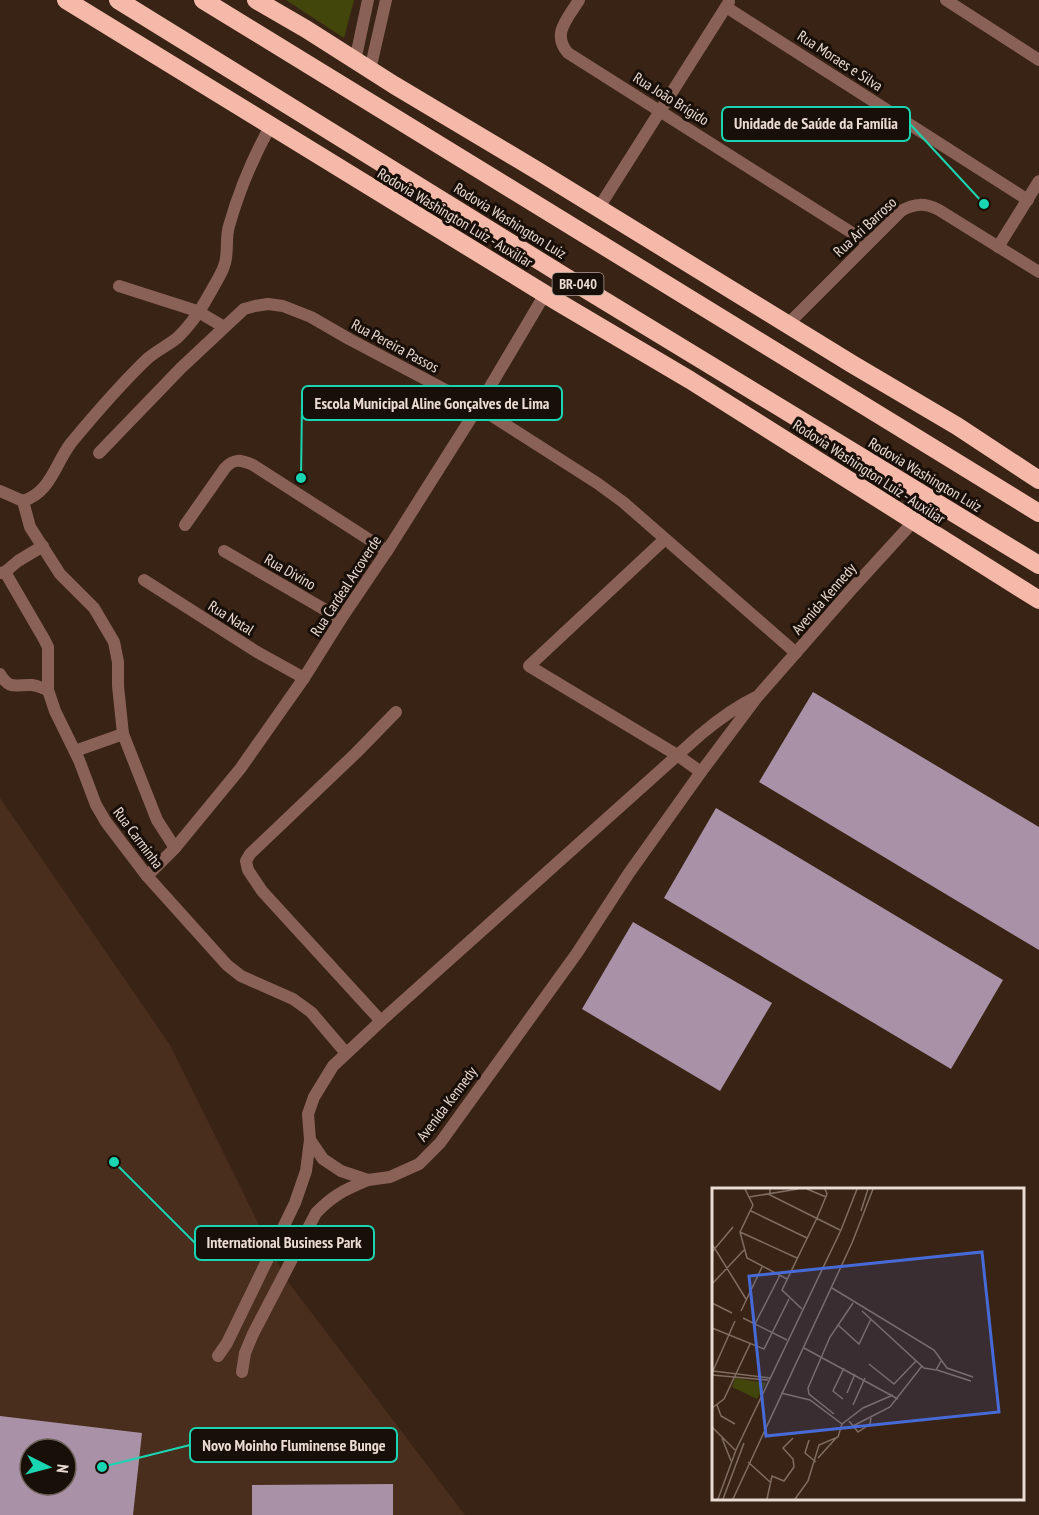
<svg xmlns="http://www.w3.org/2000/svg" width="1039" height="1515" font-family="'PT Sans Narrow',sans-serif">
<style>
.built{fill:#492d1d;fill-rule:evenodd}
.green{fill:#42460b}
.building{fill:#a992a7;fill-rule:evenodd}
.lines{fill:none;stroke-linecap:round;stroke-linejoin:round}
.street{stroke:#896157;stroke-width:12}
.highway{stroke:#f5b9aa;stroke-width:18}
.labels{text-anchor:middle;stroke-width:6;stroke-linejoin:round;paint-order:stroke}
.shield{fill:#190f09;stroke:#ac9e96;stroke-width:1.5}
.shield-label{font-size:14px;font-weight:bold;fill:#ebdcd3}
.street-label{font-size:15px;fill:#ebdcd3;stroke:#190f09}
.inset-road{fill:none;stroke:#806d61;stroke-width:1.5}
.view{fill:#466ad7;fill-opacity:0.15;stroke:#466ad7;stroke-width:3}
.inset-edge{fill:none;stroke:#ebdcd3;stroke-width:3}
.leader{fill:none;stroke:#1ad5b2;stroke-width:2}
.callout-dot{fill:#1ad5b2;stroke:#190f09;stroke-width:2}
.callout{fill:#190f09;stroke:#1ad5b2;stroke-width:2}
.callout-label{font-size:16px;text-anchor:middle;font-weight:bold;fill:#ebdcd3}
</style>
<rect width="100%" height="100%" fill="#392315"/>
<!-- built -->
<path class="built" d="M0 798 170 1045 286 1279 465 1515H0ZM30 1449H66V1485H30Z"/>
<!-- green -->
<polygon class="green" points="286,0 354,0 344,38"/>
<!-- building -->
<g class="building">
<polygon points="813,692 1039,827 1039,950 759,782"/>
<polygon points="716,808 1003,980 951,1069 664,898"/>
<polygon points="633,922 772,1003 720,1091 582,1009"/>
<path d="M0 1416 142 1433 133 1515H0ZM30 1449H66V1485H30Z"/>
<polygon points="393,1484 393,1515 252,1515 252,1485"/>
</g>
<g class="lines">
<!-- street -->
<g class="street">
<path d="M579 0C568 18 551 34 568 53L868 243"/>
<polyline points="946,0 1039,60"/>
<polyline points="726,7 1028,200"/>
<polyline points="355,61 368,0"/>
<polyline points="370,70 386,0"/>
<polyline points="598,209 729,2"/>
<polyline points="998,247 1039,181"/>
<polyline points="119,286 197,311 224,327"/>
<path d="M788 324 901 211C915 203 925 203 939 210L1039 272"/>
<polyline points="99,453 181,368 244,309 255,306 268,304 283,306 311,317 349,339 478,407 597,483 623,502 796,653"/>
<polyline points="0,491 23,501"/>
<path d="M23 501C51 492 55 464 71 443 95 414 120 385 147 359 156 351 167 346 177 338 193 323 203 306 214 286 217 280 222 273 224 266 229 254 225 239 229 226 239 191 253 157 271 125"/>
<polyline points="23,501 30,527 60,574 94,608 114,642 118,662 118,686 123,734 157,820 175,848"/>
<path d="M185 525 225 468C234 458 241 460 253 465L387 551"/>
<polyline points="665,539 529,666 677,755 701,772"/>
<polyline points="224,551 341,619"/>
<polyline points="5,572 44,639 48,647 48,690 55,711 79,760 96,805 106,822 147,876 227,965 241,976 293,999 311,1012 346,1053"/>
<polyline points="0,573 5,572 18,561 43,546"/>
<polyline points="144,580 257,652 304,678"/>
<path d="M0 674C10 691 16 684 32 685 38 686 43 688 48 690"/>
<path d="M758 696C737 706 719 719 700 735L381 1021 333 1066 314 1097 308 1114 310 1140 323 1159 341 1171 368 1180 390 1177 419 1164 440 1143 577 953 629 873 701 772 758 696 850 591 913 522"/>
<polyline points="75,751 123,734"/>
<polyline points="147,876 175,848 240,769 304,678 341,619 387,551 478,407 545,294"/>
<polyline points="381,1021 262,891 248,870 246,861 250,854 356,753 396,712"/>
<polyline points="218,1356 227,1343 295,1203 306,1171 310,1140"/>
<path d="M242 1372 245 1353 253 1334 316 1213C334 1194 345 1190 368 1180"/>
</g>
<!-- highway -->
<g class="highway">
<polyline points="66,0 558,302 690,380 1039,600"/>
<polyline points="118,0 572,281 1039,565"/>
<polyline points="203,0 1039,513"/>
<polyline points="256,0 306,29 394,85 538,171 852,364 957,426 1039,480"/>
</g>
</g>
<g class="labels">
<!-- shield labels -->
<rect class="shield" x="552.5" y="273" width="51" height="22" rx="4.5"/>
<g class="shield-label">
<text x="578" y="289">BR-040</text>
</g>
<!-- street labels -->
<g class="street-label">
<text transform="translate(840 61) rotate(33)" y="5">Rua Moraes e Silva</text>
<text transform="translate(671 99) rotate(32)" y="5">Rua João Brígido</text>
<text transform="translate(455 218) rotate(31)" y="5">Rodovia Washington Luiz - Auxiliar</text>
<text transform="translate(510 221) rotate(32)" y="5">Rodovia Washington Luiz</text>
<text transform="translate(865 227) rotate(-43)" y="5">Rua Ari Barroso</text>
<text transform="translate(395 346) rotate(28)" y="5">Rua Pereira Passos</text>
<text transform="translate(869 472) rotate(33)" y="5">Rodovia Washington Luiz - Auxiliar</text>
<text transform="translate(925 475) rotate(31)" y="5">Rodovia Washington Luiz</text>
<text transform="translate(290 572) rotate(30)" y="5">Rua Divino</text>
<text transform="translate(346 586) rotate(-57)" y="5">Rua Cardeal Arcoverde</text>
<text transform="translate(824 599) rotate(-49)" y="5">Avenida Kennedy</text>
<text transform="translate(231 618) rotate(32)" y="5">Rua Natal</text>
<text transform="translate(138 838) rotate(53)" y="5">Rua Carminha</text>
<text transform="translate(447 1104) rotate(-53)" y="5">Avenida Kennedy</text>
</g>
</g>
<!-- overview -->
<g transform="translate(712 1188)">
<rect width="312" height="312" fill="#392315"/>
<path d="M23 190 54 195 45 211 20 199Z" fill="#42460b"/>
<path class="inset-road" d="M33 1 41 17 28 44 35 70 75 91M58 1V7L128 42M95 1 114 9M37 9 86 1M39 23 95 50M149 23 156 1M28 44 85 70M0 56 34 111M0 64 21 39M0 96 32 62M120 100 222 162 235 180 261 189M0 115 20 125M90 121 70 102 105 30 115 6 113 1M29 123 50 79M150 123 212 180 224 182 229 173M31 130 75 152M43 136 68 87M126 137 147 156 159 131M0 140 52 161 77 111M92 160 186 211M157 176 182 196 204 173M225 182 259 193M1 183 58 190M0 185 23 133M0 187 56 192M69 205 98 212 130 236M135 205 143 186M131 211 121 203 132 180M5 217 9 228 23 236M141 217 153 190M0 220 12 211 38 156M122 226 97 206 96 200 118 149 141 115M137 233 146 244 158 236 159 230M130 236 151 220 181 207M141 238 178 219 210 178M0 239 23 262M10 250 19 273M97 252 93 265 104 274M106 270 125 249M36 274 58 294M6 311 24 262 129 42 145 1M11 311 32 255M21 311 140 55 161 1M55 311 60 288 72 293 82 279 81 271 71 260 81 250M83 311 96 293 107 257 126 249 130 236"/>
<path class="view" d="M270 64 287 224 54 248 37 88Z"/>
<rect width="312" height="312" class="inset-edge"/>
</g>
<!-- callouts -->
<path class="leader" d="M984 204L910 124M301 478L302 403M114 1162L195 1243M102 1467L190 1445"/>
<g class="callout-dot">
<circle cx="984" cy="204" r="6"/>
<circle cx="301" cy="478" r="6"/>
<circle cx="114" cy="1162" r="6"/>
<circle cx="102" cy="1467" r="6"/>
</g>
<g class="callout">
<rect x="722" y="107" width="188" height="34" rx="6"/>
<rect x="302" y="386" width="260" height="34" rx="6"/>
<rect x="195" y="1226" width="179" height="34" rx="6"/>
<rect x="190" y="1428" width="207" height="34" rx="6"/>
</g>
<g class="callout-label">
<text x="816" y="129">Unidade de Saúde da Família</text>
<text x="432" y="409">Escola Municipal Aline Gonçalves de Lima</text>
<text x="284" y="1248">International Business Park</text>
<text x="294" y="1451">Novo Moinho Fluminense Bunge</text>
</g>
<!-- north arrow -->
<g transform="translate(48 1467) rotate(96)"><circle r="28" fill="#190f09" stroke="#6d615a" stroke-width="1.5"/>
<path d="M0-4.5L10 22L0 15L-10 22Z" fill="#1ad5b2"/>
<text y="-9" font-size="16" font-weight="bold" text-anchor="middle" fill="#ebdcd3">N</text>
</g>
</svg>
